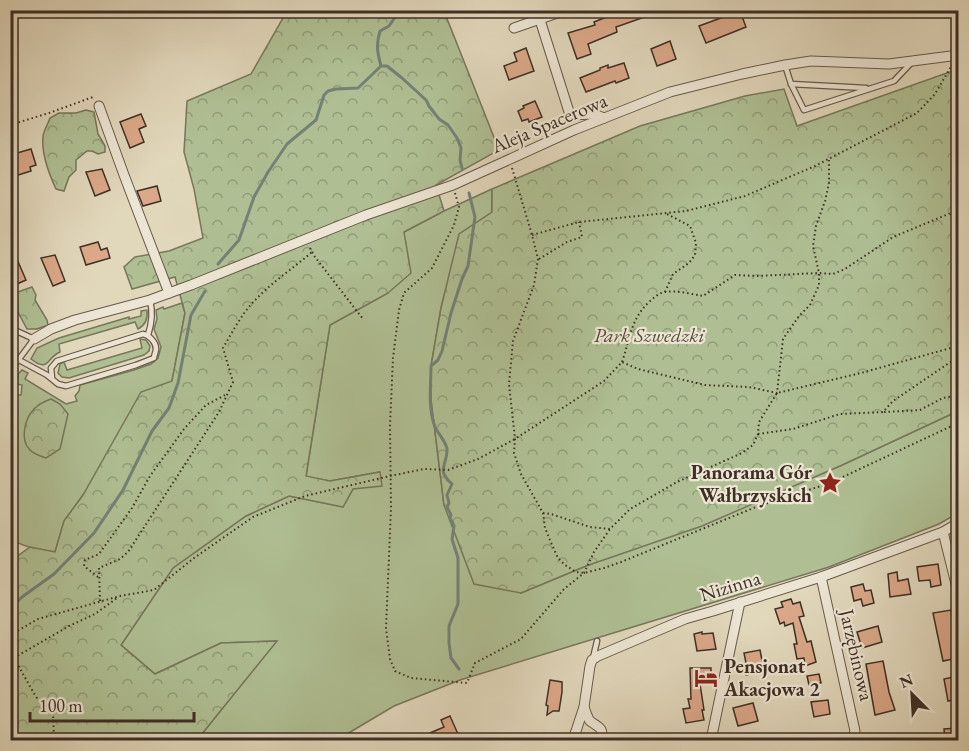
<svg xmlns="http://www.w3.org/2000/svg" width="969" height="751" font-family="'EB Garamond',serif">
<style>
.green{fill:#afbf93;stroke:#77775c;stroke-width:1.5}
.forest{fill:url(#forest-crowns);stroke:#77775c;stroke-width:1.5}
.lines{fill:none;stroke-linecap:round;stroke-linejoin:round}
.stream{stroke:#738277;stroke-width:3}
.building{fill:#dba889;stroke:#3f2f25;stroke-width:1.5}
.lane-casing{stroke:#68594a;stroke-width:7}
.street-casing{stroke:#68594a;stroke-width:11}
.path{stroke:#3f2f25;stroke-width:2;stroke-dasharray:1.5 3;stroke-linecap:butt}
.lane{stroke:#ece5d3;stroke-width:4.5}
.street{stroke:#ece5d3;stroke-width:9}
.labels{text-anchor:middle;stroke-width:4.5;stroke-linejoin:round;paint-order:stroke}
.street-label{font-size:20px;fill:#3f2f25;stroke:#ece5d3}
.park-label{font-size:20px;font-style:italic;fill:#554c3b;stroke:#ece5d3}
.poi-label{font-size:20px;font-weight:bold;fill:#3f2f25;stroke:#ece5d3;text-anchor:end}
</style>
<defs>
<pattern id="forest-crowns" width="20" height="18" patternUnits="userSpaceOnUse" patternTransform="scale(1.5)"><rect width="20" height="18" fill="#afbf93"/><path d="M2 6a3 3 0 1 1 6 0M12 15a3 3 0 1 1 6 0" fill="none" stroke="#909c78"/></pattern>
</defs>
<rect width="100%" height="100%" fill="#e1d7bb"/>
<filter id="stains"><feTurbulence type="fractalNoise" baseFrequency=".00333" numOctaves="4"/><feColorMatrix values="0 0 0 0 .2 0 0 0 0 .09 0 0 0 0 .02 0 0 0 .5 -.17"/></filter>
<radialGradient id="worn" r=".72"><stop offset=".6" stop-color="#630" stop-opacity="0"/><stop offset="1" stop-color="#630" stop-opacity=".3"/></radialGradient>
<!-- green -->
<g class="green">
<polygon points="492,189 492,212 446,289 441,308 431,366 431,399 444,505 521,593 586,566 840,466 958,411 958,513 939,524 829,567 460,680 394,706 337,740 197,740 276,641 221,643 155,674 121,645 173,568 246,516 289,496 343,507 353,489 380,472 330,481 306,477 330,325 388,293 404,232 444,211"/>
<path d="M182 303 185 313 172 381 83 495 64 521 55 552C40 549 22 548 11 538L10 424 15 395H21L22 385 17 384 18 374 22 370 28 373 25 379 66 404 77 401 75 396 79 391 80 385 134 370 151 364 158 358 161 347 154 329 157 319 156 310 163 307 164 309Z"/>
<path d="M147 310C148 319 146 325 138 329L135 322 59 344 60 352C46 358 49 373 31 359L37 348 59 338 129 317V319L141 316V311Z"/>
<polygon points="140,339 146,340 150,346 149,351 144,355 69,378 62,377 58,373 60,364 64,362 67,370 142,348"/>
</g>
<!-- forest -->
<g class="forest">
<polygon points="287,11 444,11 499,150 436,185 444,211 404,232 411,273 388,293 330,325 306,476 330,481 380,472 382,486 353,489 343,507 289,496 246,516 173,568 121,645 155,674 221,643 277,641 197,740 11,740 11,561 30,547 55,552 64,521 83,495 141,392 172,381 185,313 175,277 132,289 124,267 135,257 169,251 203,238 194,189 184,152 187,101 251,74"/>
<polygon points="958,69 958,411 840,466 702,526 586,566 521,593 474,584 444,505 431,399 431,366 441,308 459,234 492,212 492,189 640,126 745,96 784,89 797,126"/>
<path d="M86 110 94 112 98 134 105 146V152L98 154 92 151H87L76 160V170L69 177 64 191 56 189C49 174 41 154 43 136 44 130 48 124 50 118L59 113H76Z"/>
<polygon points="32,287 36,295 35,300 47,320 48,325 37,329 27,329 11,299 12,294"/>
<path d="M51 399 60 404 68 414 60 449 46 458C40 456 33 454 29 449 20 439 25 418 34 409 39 404 45 401 51 399Z"/>
</g>
<g class="lines">
<!-- stream -->
<g class="stream">
<polyline points="381,66 387,66 402,78 426,100 429,106 439,119 448,125 457,138 461,148 460,160 462,168"/>
<path d="M218 264 239 240 254 197 268 172 287 144 316 120 324 95 328 91 336 89 358 88 381 66C377 51 376 45 380 31L389 26 400 10"/>
<polyline points="10,609 22,597 54,574 94,533 123,490 152,431 169,408 178,383 191,315 205,291"/>
<path d="M459 669 451 658 449 643V626L458 604V558L452 539 454 526 450 518 451 515 447 507 449 503 447 495 452 484C435 469 448 465 447 449 446 441 436 432 434 424 428 406 431 384 431 366L438 360 442 351 451 313 462 279 468 266 475 217 469 193"/>
</g>
</g>
<!-- building -->
<g class="building">
<polygon points="624,10 659,10 659,12 616,27 617,32 588,44 591,54 577,59 568,33 595,25 594,22"/>
<polygon points="740,11 746,27 706,43 699,26"/>
<polygon points="670,41 676,59 657,66 651,49"/>
<polygon points="526,48 534,71 509,80 504,66 517,61 514,53"/>
<polygon points="624,63 629,78 616,83 615,81 586,92 580,78 600,70 600,68 608,65 608,68"/>
<polygon points="535,101 542,117 529,122 528,119 522,121 518,111 524,108 523,106"/>
<polygon points="141,114 146,126 139,129 144,142 130,148 120,122"/>
<polygon points="31,149 36,165 30,167 31,171 15,176 10,160 10,155"/>
<polygon points="102,169 110,190 95,196 86,172"/>
<polygon points="157,186 161,201 143,206 137,191"/>
<polygon points="98,242 101,250 107,248 110,258 86,265 80,247"/>
<polygon points="10,243 26,280 10,287"/>
<polygon points="55,255 65,281 53,286 41,258"/>
<polygon points="938,564 941,585 931,587 930,580 919,581 917,567"/>
<polygon points="897,572 898,581 908,579 911,594 890,597 888,574"/>
<polygon points="863,584 865,591 871,590 874,603 863,606 861,599 854,601 851,587"/>
<polygon points="791,599 793,604 800,602 804,616 799,617 807,642 811,641 816,662 805,666 804,658 797,659 794,644 797,644 793,623 785,626 784,622 780,624 775,609 783,607 781,602"/>
<polygon points="951,610 958,658 943,661 933,613"/>
<polygon points="878,626 882,642 862,648 857,632"/>
<polygon points="702,632 702,634 713,633 716,649 697,651 694,634"/>
<polygon points="760,650 764,671 746,675 744,664 746,663 744,653"/>
<polygon points="883,661 889,692 895,710 875,715 866,664"/>
<polygon points="690,668 711,668 711,684 700,684 704,710 702,710 704,720 686,723 683,709 690,708 688,699 691,699"/>
<polygon points="819,674 821,683 809,685 807,676"/>
<polygon points="958,676 958,699 948,701 944,679"/>
<polygon points="550,680 562,682 562,692 559,711 553,711 547,715 548,706 546,705"/>
<polygon points="828,700 830,714 814,717 811,702"/>
<polygon points="753,703 758,721 738,726 733,708"/>
<polygon points="450,716 461,741 434,741 430,733 444,727 441,720"/>
<polygon points="958,728 958,741 945,741 944,729"/>
</g>
<g class="lines">
<!-- lane casing -->
<g class="lane-casing">
<g id="lane">
<polyline points="785,65 791,84 804,110 894,81 911,63"/>
<polyline points="791,84 866,88"/>
<polyline points="10,328 34,339 10,371"/>
<path d="M148 335C152 323 153 312 150 300"/>
<path d="M19 360 47 375 58 384 66 386 136 365 154 358C154 355 156 352 156 349 156 342 149 335 143 334L57 361 51 368 52 378"/>
<polyline points="593,658 597,641"/>
</g>
</g>
<!-- street casing -->
<g class="street-casing">
<g id="street">
<polyline points="540,20 570,115 594,114 604,118"/>
<polyline points="514,28 566,10"/>
<polyline points="99,106 124,175 169,293"/>
<polyline points="34,339 51,329 75,320 150,300 191,285 366,215 453,185 574,130 670,92 742,74 785,65 811,61 889,64 951,56 958,53"/>
<polyline points="943,532 958,592"/>
<polyline points="821,577 855,731 852,740"/>
<path d="M584 707C586 712 587 717 590 721 599 728 604 727 601 740"/>
<polyline points="573,740 584,707 590,666 592,660 598,656 685,619 713,611 821,577 943,532 958,523"/>
<polyline points="711,740 740,602"/>
</g>
</g>
<!-- path -->
<g class="path">
<polyline points="10,125 49,113 93,97"/>
<polyline points="512,168 532,235 538,259 534,285 513,341 509,384 515,439 514,453 521,474 543,513 545,528 552,545 558,558 565,565 576,572 584,573 604,568 621,562 756,507 830,483 958,423"/>
<polyline points="455,193 459,207 454,225 432,268 404,293 399,310 393,358 390,425 391,508 386,628 390,659 395,671 411,678 467,683 475,663 521,639 564,589 584,573 594,552 610,529"/>
<polyline points="951,214 958,243"/>
<polyline points="532,235 579,222 686,211 745,196 815,166 917,113 935,94 952,65"/>
<polyline points="310,248 315,257 363,319"/>
<polyline points="539,259 567,242 582,237 579,222"/>
<polyline points="665,292 673,274 689,263 695,255 696,243 690,226 667,214"/>
<path d="M622 362C630 340 630 320 649 302 654 298 658 293 665 292 676 290 691 294 703 296L735 275 757 276 819 273 833 274 845 269 893 237 958 210"/>
<polyline points="884,412 920,410 943,398 958,395"/>
<polyline points="758,434 793,429 840,414 883,412 893,401 952,361 958,355"/>
<polyline points="543,513 551,514 590,527 610,529 630,509 677,482 742,453 753,445 758,434 759,422 777,393 861,373 958,346"/>
<polyline points="98,577 84,566 85,560 99,554 132,508 150,476 184,429 206,405 227,394"/>
<path d="M100 601 99 568 120 559 128 552 219 412 233 382 223 348C230 336 237 323 245 312 263 288 290 271 312 252"/>
<polyline points="10,635 38,619 120,596 154,590 194,558 253,517 305,496 390,476 424,469 448,470 478,459 515,439 604,381 622,362 638,369 705,385 749,387 777,393 783,339 799,316 810,305 819,285 819,273 813,246 816,226 825,201 829,183 829,160"/>
<polyline points="14,658 36,697 53,712 54,740"/>
<polyline points="10,660 69,626 95,614 117,598"/>
</g>
<!-- lane -->
<use href="#lane" class="lane"/>
<!-- street -->
<use href="#street" class="street"/>
</g>
<!-- icons -->
<defs>
<g id="sight-bare" transform="scale(1.8)"><path d="M0-6L1.8-2.2L6-1.7L2.9 1.2L3.7 5.4L0 3.3L-3.7 5.4L-2.9 1.2L-6-1.7L-1.8-2.2Z" fill="#8f2418" stroke="#ece5d3" stroke-width="2.5" paint-order="stroke"/></g>
<g id="hotel-bare" transform="scale(1.8)"><path d="M-6-4.5h1.5V1H6V5H4.5V3h-9V5H-6ZM-4 0a1.8 1.8 0 1 1 3.6 0ZM.5 0V-2.5h3Q6-2.5 6 0Z" fill="#8f2418" stroke="#ece5d3" stroke-width="2.5" paint-order="stroke"/></g>
</defs>
<g fill-rule="evenodd">
<use href="#sight-bare" x="830" y="483"/>
<use href="#hotel-bare" x="706" y="678"/>
</g>
<g class="labels">
<!-- street labels -->
<g class="street-label">
<text transform="translate(549 123) rotate(-23)" y="7">Aleja Spacerowa</text>
<text transform="translate(730 586) rotate(-17)" y="7">Nizinna</text>
<text transform="translate(857 655) rotate(77)" y="7">Jarzębinowa</text>
</g>
<!-- park labels -->
<g class="park-label">
<text x="649" y="342">Park Szwedzki</text>
</g>
<!-- poi labels -->
<g class="poi-label">
<text x="812" y="479">Panorama Gór<tspan x="812" dy="23">Wałbrzyskich</tspan></text>
<text x="724" y="673" text-anchor="start">Pensjonat<tspan x="724" dy="23">Akacjowa 2</tspan></text>
</g>
</g>
<!-- margin -->
<rect width="969" height="751" fill="none" stroke="#e1d7bb" stroke-width="36"/>
<rect x="12" y="12" width="945" height="727" fill="none" stroke="#3f2f25" stroke-width="3"/>
<rect x="18" y="18" width="933" height="715" fill="none" stroke="#3f2f25" stroke-width="1.5"/>
<!-- north arrow -->
<g transform="translate(912 694) rotate(336)" stroke="#ece5d3" stroke-width="4.5" paint-order="stroke">
<path d="M0-4.5L10 22L0 15L-10 22Z" fill="#3f2f25"/>
<text y="-9" font-size="16" font-weight="bold" text-anchor="middle" fill="#3f2f25">N</text>
</g>
<!-- scale -->
<path d="M30 712v9h164v-9" fill="none" stroke="#3f2f25" stroke-width="3"/>
<text x="39" y="712" font-size="18" fill="#3f2f25" stroke="#ece5d3" stroke-width="4.5" paint-order="stroke">100 m</text>
<rect width="100%" height="100%" filter="url(#stains)"/>
<rect width="100%" height="100%" fill="url(#worn)"/>
</svg>
